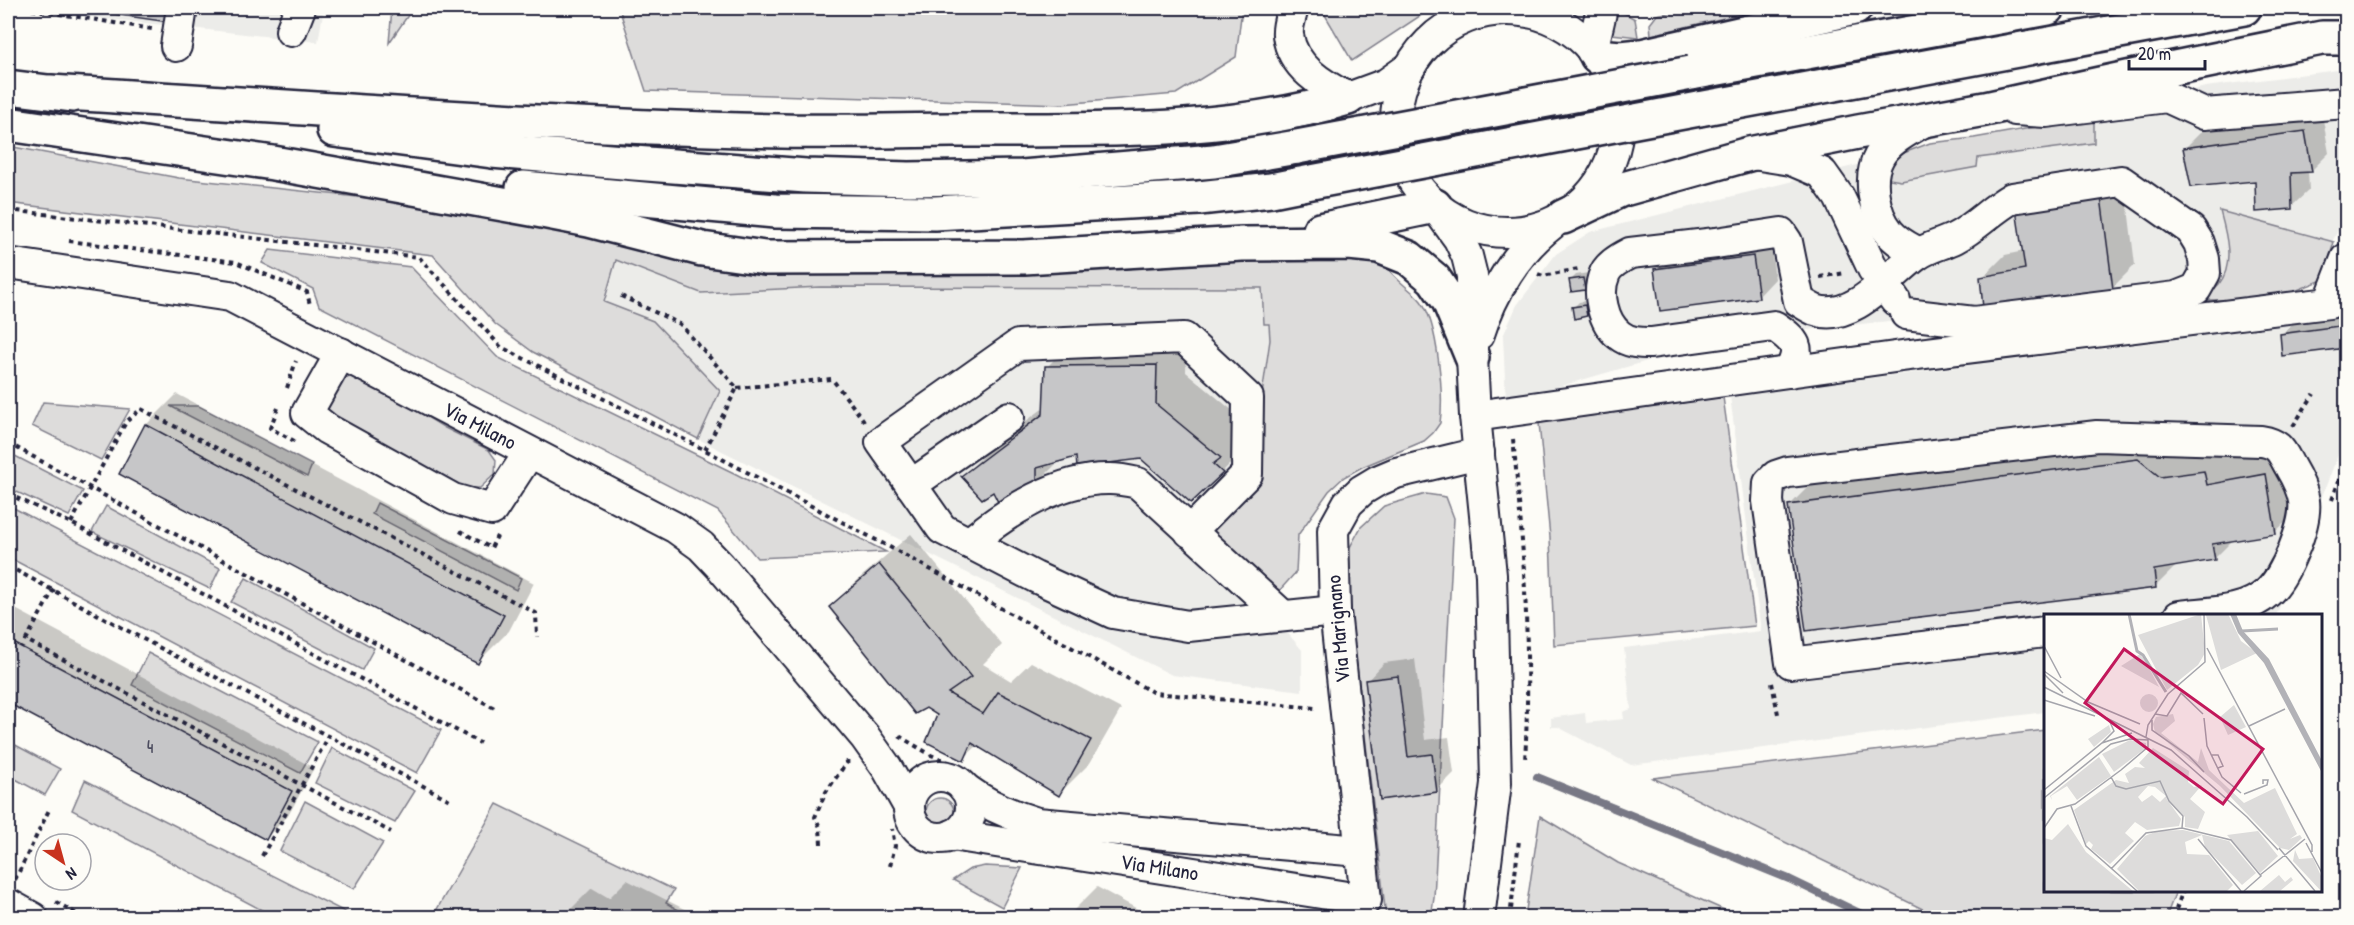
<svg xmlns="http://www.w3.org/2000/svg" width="2354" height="925" font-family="'Patrick Hand',sans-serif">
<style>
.built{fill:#ecece9}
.green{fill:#dddcdb;stroke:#807f8b;stroke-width:1.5}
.shadow{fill:#0003}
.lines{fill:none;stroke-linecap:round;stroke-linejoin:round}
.stream{stroke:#787885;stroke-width:8}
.building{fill:#c6c6c8;stroke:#22223b;stroke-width:1.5}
.minor-casing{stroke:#22223b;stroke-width:34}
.highway-casing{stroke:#22223b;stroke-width:38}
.path{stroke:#22223b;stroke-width:4;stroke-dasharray:4.5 4.5;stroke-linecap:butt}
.minor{stroke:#fdfcf7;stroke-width:30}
.highway{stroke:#fdfcf7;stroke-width:33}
.highway-bridge-casing{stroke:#22223b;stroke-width:38;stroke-linecap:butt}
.highway-bridge{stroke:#fdfcf7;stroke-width:33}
.labels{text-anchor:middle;stroke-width:6;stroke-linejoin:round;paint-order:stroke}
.number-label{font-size:18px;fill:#4b4b5e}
.street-label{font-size:21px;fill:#22223b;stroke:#fdfcf7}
.inset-river{fill:none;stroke:#b2b2b7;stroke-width:3}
.inset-road{fill:none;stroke:#a5a5ac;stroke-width:1.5}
.view{fill:#c2185b;fill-opacity:0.15;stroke:#c2185b;stroke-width:3}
.inset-edge{fill:none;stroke:#22223b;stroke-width:3}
</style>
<rect width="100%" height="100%" fill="#fdfcf7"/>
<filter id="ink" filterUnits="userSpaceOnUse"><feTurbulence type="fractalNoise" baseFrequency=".0167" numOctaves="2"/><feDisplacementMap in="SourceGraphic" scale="12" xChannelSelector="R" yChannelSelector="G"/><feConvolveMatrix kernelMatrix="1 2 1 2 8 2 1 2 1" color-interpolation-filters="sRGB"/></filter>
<g filter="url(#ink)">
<!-- built -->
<g class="built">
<polygon points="8,8 324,8 318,42"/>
<polygon points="2346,69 2346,215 2315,275 1723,339 1506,402 1503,336 1517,305 1556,254 1590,232 1901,154 1930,143 1974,138 2094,117 2205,87"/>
<polygon points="616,260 701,293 820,287 1262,288 1264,323 1269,324 1270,340 1249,483 1265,585 1280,590 1285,630 1302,650 1302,691 1172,675 698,439 720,391 603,302"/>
<polygon points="2346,318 2346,434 2276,616 2045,616 2045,712 1631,765 1558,727 1551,727 1551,718 1585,713 1586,723 1624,719 1623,712 1631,709 1624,648 1761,631 1730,396"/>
</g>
<!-- green -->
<g class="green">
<polygon points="392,8 413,8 389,43"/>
<polygon points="619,8 1242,8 1236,57 1176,94 1062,104 646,91"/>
<polygon points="1321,8 1432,8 1352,61"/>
<polygon points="1692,8 1767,8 1651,35 1650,24 1657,15"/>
<polygon points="1617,9 1635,19 1638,37 1612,34"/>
<polygon points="2094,117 2094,143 1978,158 1977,167 1901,181 1884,178 1890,163 1901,154 1930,143 1974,138"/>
<path d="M8 146 179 178 481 210 735 272H848L1336 255 1386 265C1394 280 1410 288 1421 301 1438 323 1444 395 1440 423L1433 433 1424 441 1362 467 1344 477 1329 491 1298 535 1296 572 1280 590 1265 585 1206 529 1249 483 1270 340 1269 324H1264L1262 288 820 287 701 293 616 260 604 302 653 321 720 391 698 439 533 352 495 324 433 255 8 203Z"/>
<path d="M2220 211 2334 242 2326 269 2320 281 2272 300H2196C2202 296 2214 290 2219 284 2235 264 2226 233 2220 211Z"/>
<polygon points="270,250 411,267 497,357 736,474 886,552 757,558 718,511 319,306 313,289 262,263"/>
<polygon points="351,377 372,383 445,428 489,450 496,460 495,474 480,488 460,488 326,416 326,396 341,379"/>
<polygon points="1723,397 1755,626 1554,645 1550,537 1539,423"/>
<polygon points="43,402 130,409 101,460 32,426"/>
<polygon points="170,406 199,406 312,465 307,477"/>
<polygon points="15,456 83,491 69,516 8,488 8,470"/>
<polygon points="1426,494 1446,497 1454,518 1434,898 1431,917 1386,917 1346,571 1349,549 1361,527 1384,506"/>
<polygon points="377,503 521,578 516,590 372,514"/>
<polygon points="8,505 441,730 417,773 8,557"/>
<polygon points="106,506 220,568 210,589 92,532"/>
<polygon points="246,578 374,648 362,670 231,602"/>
<polygon points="148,653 318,742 300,773 132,685"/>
<polygon points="2045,730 2045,890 2176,891 2166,917 1939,917 1653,778"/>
<polygon points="8,741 60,769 45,795 8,775"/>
<polygon points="332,748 415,791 395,823 315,783"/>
<polygon points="85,780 347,913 344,917 275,917 72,810"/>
<circle cx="940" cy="812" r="14"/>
<polygon points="305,801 383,843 354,889 280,851"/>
<polygon points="497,804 674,890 666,903 691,917 432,918"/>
<polygon points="1540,816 1618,863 1740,917 1525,917"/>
<polygon points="985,866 1022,868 1002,907 953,880 970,869"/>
</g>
<!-- shadow -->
<g class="shadow">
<polygon points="82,8 188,8 175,21"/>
<polygon points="2322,114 2329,153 2311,171 2308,171 2309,190 2291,207 2257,179 2185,148 2202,131"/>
<polygon points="2124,175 2135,265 2112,288 1982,278 2005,255 2024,251"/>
<polygon points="1770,239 1775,279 1758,297 1656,270 1673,252"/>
<polygon points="1588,273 1590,283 1584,288 1571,280 1576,275"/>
<polygon points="1591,300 1592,310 1587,315 1573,308 1579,302"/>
<polygon points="2346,315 2346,346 2283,354 2281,335 2293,323"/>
<polygon points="1187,334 1186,372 1251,426 1253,441 1222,472 1142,457 1077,455 1060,460 1036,484 994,490 963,476 995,444 1045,407 1047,367 1078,335"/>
<polygon points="177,394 534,583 509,631 478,662 146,425"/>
<polygon points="2170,428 2238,455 2297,444 2307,501 2275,532 2234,539 2214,559 2177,565 2155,587 1790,505 1821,474"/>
<polygon points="911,534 1002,645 983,664 1011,681 1031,662 1121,709 1090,763 1059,794 978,745 963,759 939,714 831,607 862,576"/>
<polygon points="8,605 314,768 288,816 265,839 8,701"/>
<polygon points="1415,659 1425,740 1449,737 1454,773 1436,791 1382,798 1367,681 1384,663"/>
<polygon points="627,880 696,915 696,918 562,918 592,888 609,898"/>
<polygon points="1097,887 1154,918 1066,918"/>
</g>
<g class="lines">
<!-- stream -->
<polyline class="stream" points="1537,777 1789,879 1870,918"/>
</g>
<!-- building -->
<g class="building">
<polygon points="72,8 178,8 175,23"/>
<polygon points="2305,131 2312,172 2291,173 2292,209 2256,212 2255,181 2191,187 2183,148"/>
<polygon points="2101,197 2113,289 1983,308 1980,277 2025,269 2016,209"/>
<polygon points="1753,256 1759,298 1660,311 1654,269"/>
<polygon points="1583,278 1585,290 1571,292 1569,280"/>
<polygon points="1585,305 1587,316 1574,319 1572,307"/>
<polygon points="2346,325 2346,348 2282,356 2280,334"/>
<polygon points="1157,365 1156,404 1221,458 1213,464 1223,473 1191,503 1141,459 1077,467 1076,457 1037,468 1037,486 1000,506 993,492 982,499 961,476 1043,414 1045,366"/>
<polygon points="145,424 504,615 478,664 119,474"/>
<polygon points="2138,459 2160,477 2204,471 2207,485 2266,474 2276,534 2212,544 2215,560 2154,570 2156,588 1806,631 1788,505"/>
<polygon points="879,564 971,677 948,693 983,714 998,692 1091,740 1059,796 972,743 964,761 926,742 937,715 926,708 915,714 829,607"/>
<polygon points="8,640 292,791 266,840 8,703"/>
<polygon points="1398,676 1408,757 1432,754 1437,792 1380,800 1365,680"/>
<polygon points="595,910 609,918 591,918"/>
</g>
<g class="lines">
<!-- minor casing -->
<g class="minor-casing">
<g id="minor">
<path d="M1293 8C1291 16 1287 26 1288 35 1292 67 1323 85 1348 98L1386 84 1410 67"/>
<circle cx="1507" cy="121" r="111"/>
<polyline points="291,31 300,8"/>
<polyline points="176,46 182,8"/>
<polyline points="1592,51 1602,8"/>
<polyline points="2015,110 2046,112 2167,97 2204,114 2346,103"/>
<polyline points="1753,154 1791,160 1822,173 1839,197 1873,269 1895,300"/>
<polyline points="1435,206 1459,239 1467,256 1472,276 1472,357 1475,416 1491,575 1496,783 1479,918"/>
<path d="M1919 253C1908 247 1897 242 1889 232 1874 214 1867 178 1879 157 1888 140 1910 130 1926 120"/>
<path id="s1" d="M8 263 230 296 676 528 701 546 720 566 865 737 887 768 909 807"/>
<path d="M1479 334C1492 292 1517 251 1552 224"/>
<polyline points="341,353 307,413 327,429 453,499 492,510 529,453"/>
<path d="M1789 372C1803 348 1795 340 1774 326L1651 343C1640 343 1629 343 1619 335 1603 322 1596 293 1605 273 1609 264 1622 257 1630 253L1716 243 1781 233 1787 242 1799 301C1804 304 1810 308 1815 310 1853 324 1891 273 1917 255 1928 247 1943 244 1955 238 1976 227 1992 209 2012 198L2121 181 2191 230 2199 243 2204 259 2205 273 2196 289 2176 297 1974 322 1906 314"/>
<polyline points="1475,416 1902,356 2329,303 2346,259"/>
<polyline points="911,485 1009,417"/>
<polyline points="1190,532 1247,474 1248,398 1184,338 1018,345 881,442 942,529 1035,577 1113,613 1188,626 1335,611"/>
<path d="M969 543C1008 511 1058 478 1110 479 1119 479 1129 481 1138 483L1283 616"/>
<path d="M2045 632 1791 663 1768 501 1769 483 1776 476 1788 472 2097 436 2261 441C2280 444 2281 451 2290 467 2296 477 2302 488 2304 501 2307 524 2285 578 2267 593 2244 614 2208 612 2179 616"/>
<circle cx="940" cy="807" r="31"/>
<path d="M964 788C987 805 1010 815 1037 823L1360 851"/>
<path id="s2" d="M952 835 1366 900 1335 611 1333 530 1348 503 1362 490 1377 481 1396 473 1479 453"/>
<polyline points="8,904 33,918"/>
</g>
</g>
<!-- highway casing -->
<g class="highway-casing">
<g id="highway">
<polyline points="1597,56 1621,58 1641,56 1855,8"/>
<polyline points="1691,73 2048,8"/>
<polyline points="8,87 72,95"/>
<path d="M51 92C295 107 538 126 782 131 839 132 896 131 952 130 1083 129 1222 136 1348 98"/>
<polyline points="1699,109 2244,8"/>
<polyline points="8,124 273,163 537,210 589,220 702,249 765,258 1024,257 1242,244 1349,243 1379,246 1409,258 1434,279 1449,301 1472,357"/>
<polyline points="334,130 492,151 634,163 806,176 909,179 1022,177 1214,161 1297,147"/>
<polyline points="523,188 775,211 935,213 1199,198 1271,190 1301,184"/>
<polyline points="1563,217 1620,190 1749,154 1858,132 1985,109 2159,71 2322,38 2346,38"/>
<polyline points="1320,230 1435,206"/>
</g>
</g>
<!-- path -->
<g class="path">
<polyline points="23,8 152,29"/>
<polyline points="1246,8 1246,12 1265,10"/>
<polyline points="8,210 419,257 501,347 705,450 899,552 1154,693 1315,708"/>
<polyline points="69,241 236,262 307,292 310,305"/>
<polyline points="1538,274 1543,276 1578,269"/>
<polyline points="1820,277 1845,273"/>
<polyline points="621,296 680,324 737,388 705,450"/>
<polyline points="287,388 296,361"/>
<polyline points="737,388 832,379 865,422"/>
<polyline points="278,408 270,428 298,443"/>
<polyline points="2293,426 2314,394"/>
<path d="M1513 439C1524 546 1531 652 1525 761"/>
<polyline points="8,443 498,710"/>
<polyline points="8,494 71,523 480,743"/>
<polyline points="2332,500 2346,461"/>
<polyline points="71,523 126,422 141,409 536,613 537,637"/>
<polyline points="460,531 491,548 497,536"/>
<polyline points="8,566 145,640 450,800"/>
<polyline points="54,589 26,640 391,832"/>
<polyline points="1772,683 1778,714"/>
<polyline points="899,736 931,755 953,764"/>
<polyline points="821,844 820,827 815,817 826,792 847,762 850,762"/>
<polyline points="262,856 329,736"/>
<polyline points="890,866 895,846 892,829"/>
<polyline points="15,880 49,810"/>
<polyline points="56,902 84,918"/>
<polyline points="1510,918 1519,840"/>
<polyline points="2173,918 2183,890"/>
</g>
<!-- minor -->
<use href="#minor" class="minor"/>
<!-- highway -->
<use href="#highway" class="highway"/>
<!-- highway-bridge casing -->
<g class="highway-bridge-casing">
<g id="highway-bridge">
<polyline points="1297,147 1691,73"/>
<polyline points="1301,184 1699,109"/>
</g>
</g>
<!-- highway-bridge -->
<use href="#highway-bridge" class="highway-bridge"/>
</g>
</g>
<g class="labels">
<!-- number labels -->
<g class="number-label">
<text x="150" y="753">4</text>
</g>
<!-- street labels -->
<g class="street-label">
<text dy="7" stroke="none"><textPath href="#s1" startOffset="506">Via Milano</textPath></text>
<text transform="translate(1338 629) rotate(-95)" y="7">Via Marignano</text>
<text dy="7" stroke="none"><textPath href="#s2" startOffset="210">Via Milano</textPath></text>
</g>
</g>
<!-- overview -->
<g transform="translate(2044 614)">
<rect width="278" height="278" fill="#fdfcf7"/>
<path d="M157 0 161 39 154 51 123 76 94 21ZM184 0 197 27 213 39 177 56 162 1ZM96 40 101 46 115 73 77 52ZM96 89a9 9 0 1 1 18 0a9 9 0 1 1-18 0ZM190 91 202 113 184 121 176 103ZM129 100 131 107 117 119 154 148 157 134 165 156 200 189 231 174 253 220 246 225 256 221 258 224 245 236 236 234 176 172 111 118 109 110 112 103ZM65 111 67 118 50 133 44 125ZM86 126 102 129V134L70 158 58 140ZM109 134 145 157 144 168 150 173 158 171 146 185 161 198 154 215 141 213V203L122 184 137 205 135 212 103 216 91 208 81 219 90 227 66 250 47 235 49 231 45 227 42 230 30 196 72 166 85 169 81 160 91 153 101 154 95 149ZM104 172 111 173 122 182 116 188 108 181 98 188 94 183ZM55 143 67 162 33 186 23 172 7 182 8 186 6 182ZM24 210 42 238 89 277H1L0 224 8 226ZM139 216 185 227 212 259 198 271 161 233 158 221 141 228 143 240 165 241 189 271 183 277H95L73 255 101 222 113 217ZM214 217 234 242 216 259 183 221ZM251 236 255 245 269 244 277 262V277L249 247ZM235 261 241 268 247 263 249 266 236 277H216Z" fill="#dddcdb" fill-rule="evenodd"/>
<path d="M186 0H192L199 17 225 45 277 145V157L220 49 194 19Z" fill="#b2b2b7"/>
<path class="inset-river" d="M85 0 93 37 99 41 122 78M198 17 234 15"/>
<path class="inset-road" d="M0 32 17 64M163 34 268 231V238M0 57 44 88 96 110M0 60 19 79M0 73 127 136 203 203 234 236M0 86 51 102M111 100 123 102 137 79 159 100M160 104 163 132 178 163 197 179M108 106V116L145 142 160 158M205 112 241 95M102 123 104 111 124 80 161 48 160 0M58 129 70 117 66 108M167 141H174L179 152 174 154M67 163 72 172 82 175 116 167 125 187 139 202 138 214M0 176 58 129 88 119M200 180 223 171 224 166H219V170M0 184 67 130 86 125 104 126V133L77 156 31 190 13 195 0 214M27 192 42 232 93 277M154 225 197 277M262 229 278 259M235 234 271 277M67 255 102 219 138 214 187 226 217 262 200 277M216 261 261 225"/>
<path class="view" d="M80 35 219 135 179 190 41 89Z"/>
<rect width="278" height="278" class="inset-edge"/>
</g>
<!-- margin -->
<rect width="2354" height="925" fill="none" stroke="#fdfcf7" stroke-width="30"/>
<rect x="15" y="15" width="2324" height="895" fill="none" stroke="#22223b" stroke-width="2" filter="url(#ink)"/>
<!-- north arrow -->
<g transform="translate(63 862) rotate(144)"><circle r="28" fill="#fdfcf7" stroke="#a5a5ac" stroke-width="1.5"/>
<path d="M0-4.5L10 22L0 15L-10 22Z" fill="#c8321e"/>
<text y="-9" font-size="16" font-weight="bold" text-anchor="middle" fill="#22223b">N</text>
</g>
<!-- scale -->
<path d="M2129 60v9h76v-9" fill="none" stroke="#22223b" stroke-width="3"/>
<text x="2138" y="60" font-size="18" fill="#22223b" stroke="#fdfcf7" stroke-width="4.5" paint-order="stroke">20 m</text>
</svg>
